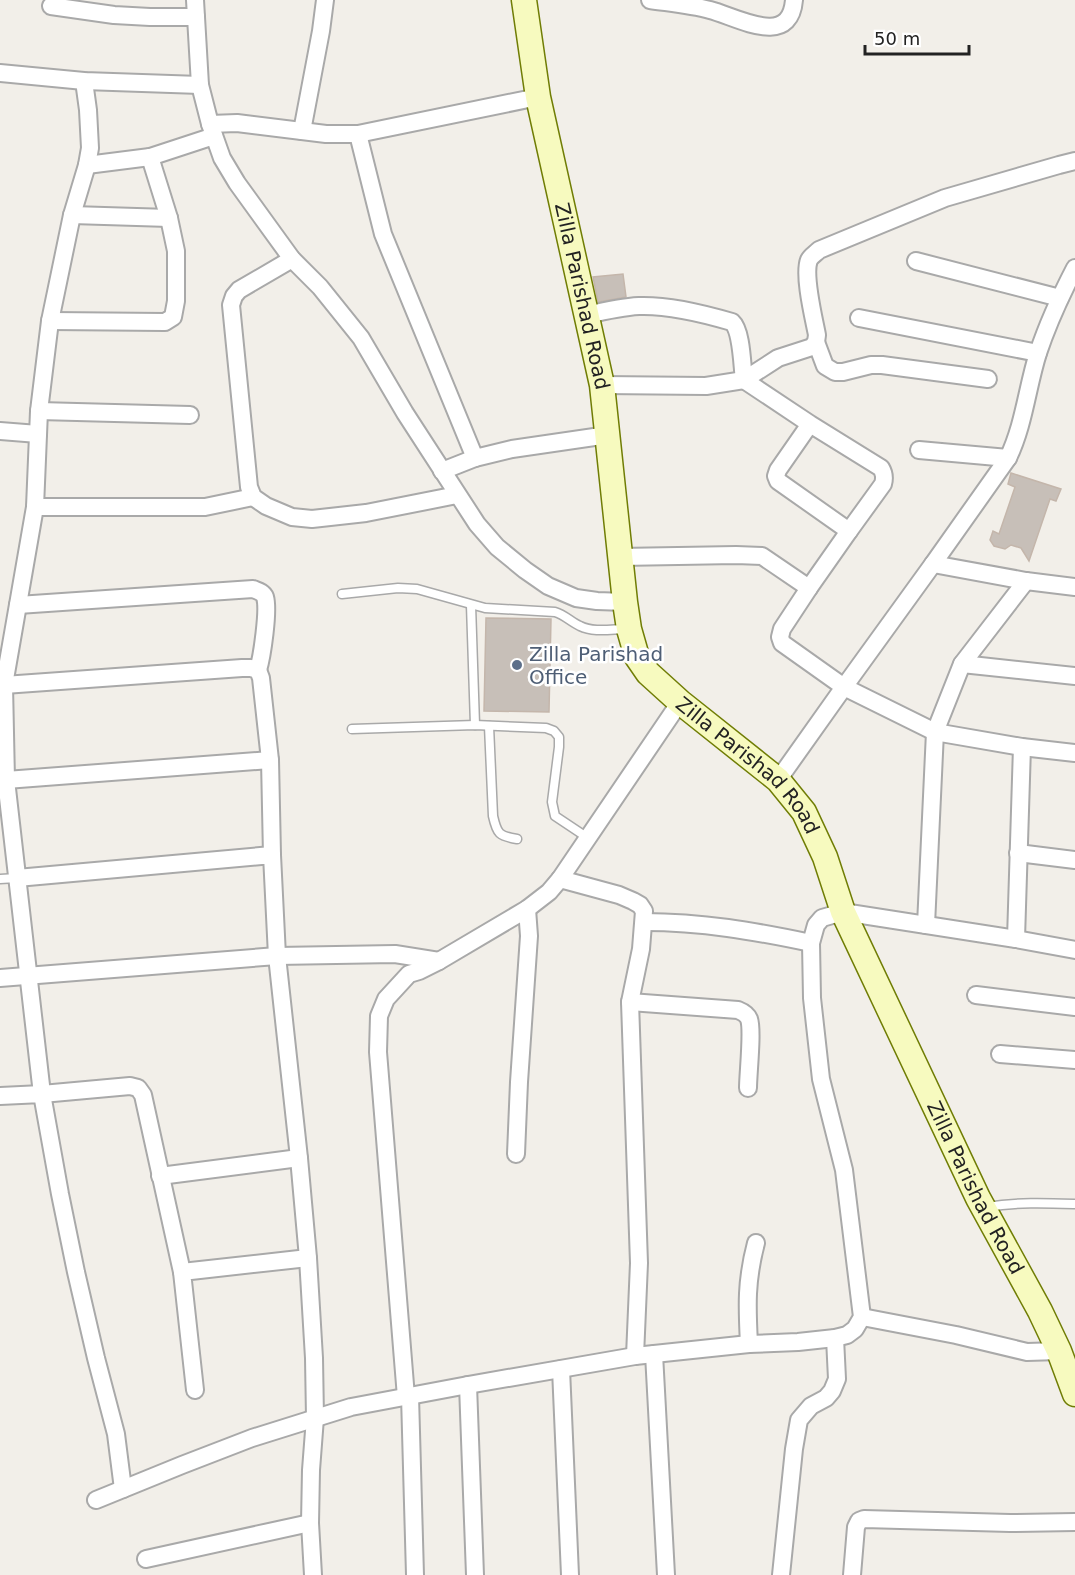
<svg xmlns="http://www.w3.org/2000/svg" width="1075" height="1575" font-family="'DejaVu Sans',sans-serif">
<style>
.building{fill:#c7bfb8;stroke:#c4b6ab;stroke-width:1.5}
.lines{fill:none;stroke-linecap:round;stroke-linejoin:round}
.lane-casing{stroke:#a9a9a9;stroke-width:11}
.street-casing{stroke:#a9a9a9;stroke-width:20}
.secondary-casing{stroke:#707d05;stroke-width:27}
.lane{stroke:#fff;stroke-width:8}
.street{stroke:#fff;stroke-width:16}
.secondary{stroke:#f7fabf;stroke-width:24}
.service-dot{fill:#5c6f8a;stroke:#fff;stroke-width:2}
.labels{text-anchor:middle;stroke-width:5;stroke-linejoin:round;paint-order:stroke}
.street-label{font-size:20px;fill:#222;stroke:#fff}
.service-label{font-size:20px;fill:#4e5e75;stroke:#fff;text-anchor:start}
</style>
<rect width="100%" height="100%" fill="#f2efe9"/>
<!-- building -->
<g class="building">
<polygon points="623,274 626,297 598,302 593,277"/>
<polygon points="1011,473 1061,489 1056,501 1050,499 1029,561 1021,548 1011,545 1005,549 994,546 990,540 993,531 999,534 1015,487 1008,484"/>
<polygon points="486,618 551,619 549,712 484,711"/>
</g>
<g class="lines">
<!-- lane casing -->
<g class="lane-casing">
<g id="lane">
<path d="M342 594 398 588 417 589 485 608 555 612C565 615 571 622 580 626 594 633 612 629 627 629"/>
<polyline points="471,605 475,725"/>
<path d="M489 726 493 816C497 834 499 836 517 839"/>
<polyline points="352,729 475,725 546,728 554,731 559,737 559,747 552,802 555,816 588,838"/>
<polyline points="0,879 17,878"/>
<path d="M987 1207C1017 1202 1045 1203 1075 1204"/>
</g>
</g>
<!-- street casing -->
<g class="street-casing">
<g id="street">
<polyline points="195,0 200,85 210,124 222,158 237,183 292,259 320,287 361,338 405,413 477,524 497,547 525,570 548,586 576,598 597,601 625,602"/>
<path d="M650 0C670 3 691 5 710 10 737 17 790 49 794 0"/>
<polyline points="51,6 114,15 150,17 196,17"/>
<polyline points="0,73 84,81 200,85"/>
<polyline points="84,81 88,110 90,148 87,165 72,215 50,321 39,411 35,507 4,685 6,780 42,1094 130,1086 138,1088 143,1095 182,1272"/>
<polyline points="210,124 237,123 326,134 358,134 538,97"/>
<polyline points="302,131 321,31 325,0"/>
<polyline points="358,134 383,234 475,458"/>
<polyline points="87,165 150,157 214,136"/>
<polyline points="72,215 169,218"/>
<polyline points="292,259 239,290 234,296 231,305 249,487 253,497 266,506 292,517 312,519 366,513 457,495"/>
<polyline points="916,261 1060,298"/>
<path d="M1075 268C1061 295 1048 323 1038 353 1027 388 1024 425 1008 458L933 564 1026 581 1075 587"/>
<path d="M587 315C604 311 621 307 639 306 667 305 705 314 732 322 742 331 742 366 744 380L810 424 778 470 776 476 778 481 849 531 883 484C885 477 884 473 881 468L810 424"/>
<polyline points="859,318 1038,353"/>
<polyline points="50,321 165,322 173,317 176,301 176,251 169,218 150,157"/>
<polyline points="816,342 825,366 835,372 843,372 871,365 882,365 988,379"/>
<path d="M602 385 706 386 744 380 778 358 812 347 816 342 817 335C814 319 803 275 809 260 811 256 815 254 819 250L945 198 1059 165 1075 161"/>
<polyline points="39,411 190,415"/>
<polyline points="0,431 38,434"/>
<polyline points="919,450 1008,458"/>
<polyline points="442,471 475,458 512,449 608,435"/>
<polyline points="35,507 205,507 253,497"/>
<polyline points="620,557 736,555 762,556 809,588"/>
<polyline points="933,564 844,687 935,732 1022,747 1075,753"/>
<path d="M18 605 253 589C258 591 263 592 265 597 269 610 262 657 258 670"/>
<polyline points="962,664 1075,676"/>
<polyline points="4,685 242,668 251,668 258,670 261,678 270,760 272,855"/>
<polyline points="6,780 270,760"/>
<polyline points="778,780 844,687 782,643 780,637 782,629 809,588 849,531"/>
<polyline points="1018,853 1075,860"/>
<polyline points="17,878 272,855 277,956 299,1158 308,1258 314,1358 315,1418 311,1470 310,1523 313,1575"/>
<polyline points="560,879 619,895 633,901 640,905 644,911 641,949 630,1002 639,1263 635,1356"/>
<path d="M644 922C702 922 754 931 811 943"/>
<polyline points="926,925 935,732 962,664 1026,581"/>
<polyline points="1016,939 1022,747"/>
<polyline points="0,978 277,956 395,954 439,961"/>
<polyline points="976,995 1075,1007"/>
<path d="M630 1002 738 1010C743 1012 747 1014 749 1019 753 1030 748 1074 748 1088"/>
<polyline points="1000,1054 1075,1060"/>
<polyline points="0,1096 42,1094 60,1194 76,1272 96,1358 116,1434 123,1489"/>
<polyline points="516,1154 519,1082 529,936 527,909"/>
<polyline points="160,1176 299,1158"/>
<polyline points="862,1317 956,1335 1027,1352 1059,1351"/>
<path d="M749 1344C747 1306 746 1281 756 1243"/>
<polyline points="654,1354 666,1575"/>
<polyline points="561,1369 570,1575"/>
<polyline points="468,1385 475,1575"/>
<polyline points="195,1390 182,1272 308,1258"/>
<polyline points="410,1396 415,1575"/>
<polyline points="406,1397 378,1052 379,1016 386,999 409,974 419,971 439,961 527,909 549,892 560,879 680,702"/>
<polyline points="96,1500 182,1465 252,1438 351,1407 468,1385 635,1356 749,1344 798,1342 835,1338 847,1335 855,1329 862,1317 844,1170 821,1079 812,998 811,943 816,925 822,918 843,912 1016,939 1075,950"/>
<polyline points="146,1559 310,1523"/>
<polyline points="781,1575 794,1449 799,1420 811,1406 826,1398 832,1391 837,1379 835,1338"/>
<polyline points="852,1575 856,1527 859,1521 864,1519 1010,1523 1075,1522"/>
</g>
</g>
<!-- secondary casing -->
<g class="secondary-casing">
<g id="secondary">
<path id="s1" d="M524 0 538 97 602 385 625 602 629 629 637 657 648 673 680 702 778 780 804 812 825 857 843 912 978 1198 1040 1311 1059 1351 1075 1394"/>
</g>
</g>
<!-- lane -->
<use href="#lane" class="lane"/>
<!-- street -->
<use href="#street" class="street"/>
<!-- secondary -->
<use href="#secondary" class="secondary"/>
</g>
<!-- markers -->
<circle class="service-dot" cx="517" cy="665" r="6"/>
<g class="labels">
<!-- street labels -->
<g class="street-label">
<text dy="7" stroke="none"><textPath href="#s1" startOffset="302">Zilla Parishad Road</textPath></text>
<text dy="7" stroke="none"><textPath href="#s1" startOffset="824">Zilla Parishad Road</textPath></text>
<text dy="7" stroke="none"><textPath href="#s1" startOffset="1310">Zilla Parishad Road</textPath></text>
</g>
<!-- service labels -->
<g class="service-label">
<text x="529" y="661">Zilla Parishad<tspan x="529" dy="23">Office</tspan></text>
</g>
</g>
<!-- scale -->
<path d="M865 45v9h104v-9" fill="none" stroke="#222222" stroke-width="3"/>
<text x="874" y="45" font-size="18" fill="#222222" stroke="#ffffff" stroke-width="4.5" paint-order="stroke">50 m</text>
</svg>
